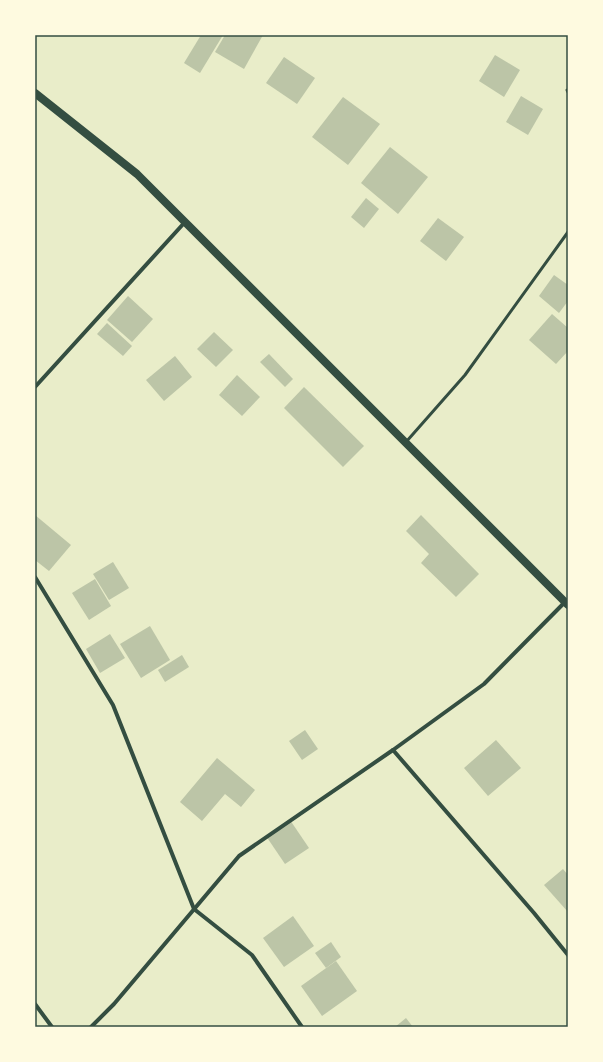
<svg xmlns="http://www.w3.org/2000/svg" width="603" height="1062" font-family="Helvetica,sans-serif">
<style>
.building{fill:#bcc5a7}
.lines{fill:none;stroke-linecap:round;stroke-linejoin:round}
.service{stroke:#344e41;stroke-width:3}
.minor{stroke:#344e41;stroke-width:4}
.secondary{stroke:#344e41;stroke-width:8}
.neatline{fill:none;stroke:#344e41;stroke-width:1.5}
</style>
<rect width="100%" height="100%" fill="#e9edc9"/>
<!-- building -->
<g class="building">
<polygon points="201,35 223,35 200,73 184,63"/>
<polygon points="225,35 263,35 244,69 215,52"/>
<polygon points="495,55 520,70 504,97 479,81"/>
<polygon points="284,57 315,78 297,104 266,83"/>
<polygon points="521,96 543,109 528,135 506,122"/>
<polygon points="343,97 380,124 348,165 312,137"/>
<polygon points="390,147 428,177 398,214 361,183"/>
<polygon points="366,198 379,209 364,228 351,217"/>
<polygon points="438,218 464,237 446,261 420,241"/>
<polygon points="554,275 568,285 568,301 559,313 539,296"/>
<polygon points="128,296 153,319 132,342 107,320"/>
<polygon points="552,314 568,328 568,351 556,364 529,340"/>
<polygon points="107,323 132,346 123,356 97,334"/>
<polygon points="214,332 233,350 216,367 197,349"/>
<polygon points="269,354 293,379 285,387 260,362"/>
<polygon points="175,356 192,377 164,401 146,380"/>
<polygon points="237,375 260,397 242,416 219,395"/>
<polygon points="304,387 364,446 343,467 284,408"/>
<polygon points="35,515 71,545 49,571 35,560"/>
<polygon points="421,515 479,574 456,597 421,563 429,554 406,531"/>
<polygon points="113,562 129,588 109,600 93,574"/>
<polygon points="95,579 111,606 89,620 72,593"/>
<polygon points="150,626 170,660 141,678 120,644"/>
<polygon points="110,634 125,658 100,673 86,649"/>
<polygon points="182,655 189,667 165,682 158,670"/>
<polygon points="305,730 318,749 302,760 289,741"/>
<polygon points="496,740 521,768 488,796 464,768"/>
<polygon points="217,758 255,790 241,807 225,794 202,821 180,802"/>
<polygon points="290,820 309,848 285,864 266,836"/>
<polygon points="563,869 568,875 568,912 544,885"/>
<polygon points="293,916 314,946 284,967 263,938"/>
<polygon points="331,942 341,957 326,968 315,953"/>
<polygon points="336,961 357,991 322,1016 301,986"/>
<polygon points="406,1018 413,1027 395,1027"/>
</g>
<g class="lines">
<!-- service -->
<g class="service">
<polyline points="567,90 568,92"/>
<polyline points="406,442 465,375 568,232"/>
</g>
<!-- minor -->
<g class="minor">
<polyline points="35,387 185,222"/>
<polyline points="35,577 113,705 194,909 252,955 302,1027"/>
<polyline points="393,750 534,913 568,955"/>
<polyline points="35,1004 52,1027"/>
<polyline points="91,1027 114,1004 239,856 393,750 484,684 565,602"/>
</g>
<!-- secondary -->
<polyline class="secondary" points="35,93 137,174 568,605"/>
</g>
<!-- border -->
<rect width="603" height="1062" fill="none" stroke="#fefae0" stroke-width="72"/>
<rect x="36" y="36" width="531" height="990" class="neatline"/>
</svg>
